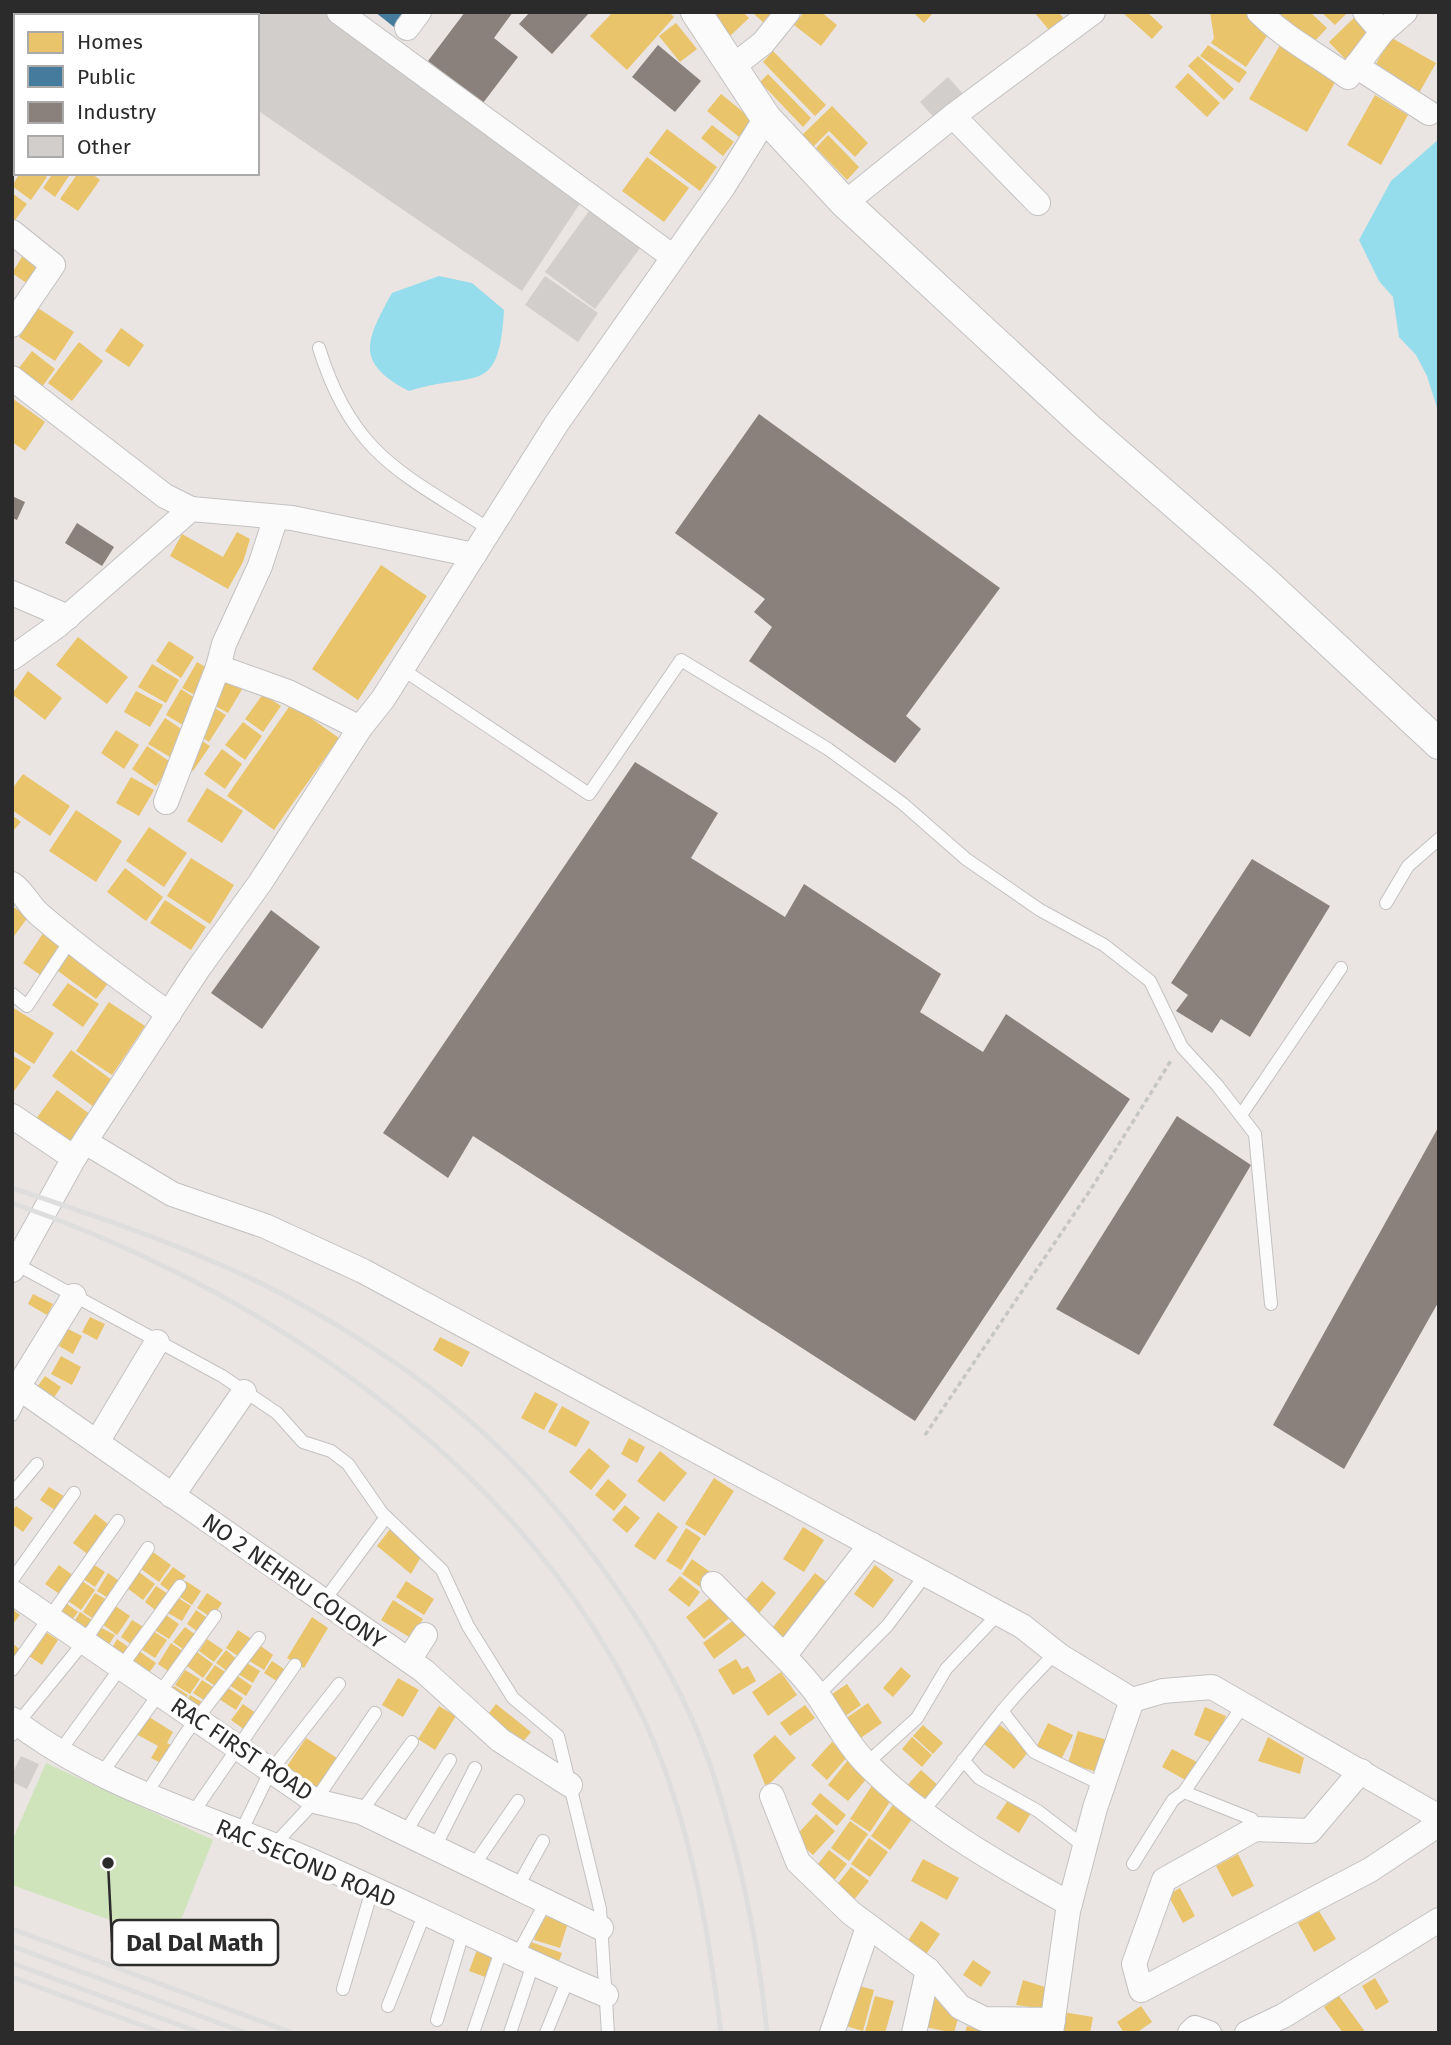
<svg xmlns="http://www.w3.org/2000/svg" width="1451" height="2045" font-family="'Fira Sans',sans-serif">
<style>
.green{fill:#cfe4ba}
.water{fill:#95dcec}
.homes{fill:#e9c46a}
.public{fill:#457b9d}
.industry{fill:#8a817c}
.building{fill:#d1cecb}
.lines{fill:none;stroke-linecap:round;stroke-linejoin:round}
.service-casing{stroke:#c3c2c2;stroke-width:14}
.minor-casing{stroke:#c3c2c2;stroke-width:26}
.tertiary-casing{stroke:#c3c2c2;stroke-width:32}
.path{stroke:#c6c6c6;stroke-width:3.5;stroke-dasharray:5 3.5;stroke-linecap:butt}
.service{stroke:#fcfbfb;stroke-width:12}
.minor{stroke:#fcfbfb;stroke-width:24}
.tertiary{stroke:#fcfbfb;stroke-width:30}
.rail{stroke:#dededf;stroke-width:5}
.labels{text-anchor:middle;stroke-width:7;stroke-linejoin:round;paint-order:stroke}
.street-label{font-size:23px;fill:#2b2b2b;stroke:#fff}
.leader{fill:none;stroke:#2b2b2b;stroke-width:2.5}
.callout-dot{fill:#2b2b2b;stroke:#fff;stroke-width:2.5}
.callout{fill:#fff;stroke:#2b2b2b;stroke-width:2.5}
.callout-label{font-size:24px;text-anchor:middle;font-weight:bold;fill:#2b2b2b}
</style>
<rect width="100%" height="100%" fill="#eae5e2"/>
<!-- green -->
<polygon class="green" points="46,1763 213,1840 172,1942 12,1885 12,1841"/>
<!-- water -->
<g class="water">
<polygon points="1439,139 1439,414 1427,376 1416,355 1399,337 1393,297 1379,281 1359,240 1391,181"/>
<path d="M439 276 472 283 504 310C499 398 476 370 409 391 353 362 367 339 392 293Z"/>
</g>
<!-- homes -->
<g class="homes">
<polygon points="35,12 57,12 55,16 39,16"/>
<polygon points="613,12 669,12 674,17 627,70 590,36"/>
<polygon points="710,12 743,12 749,18 728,38"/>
<polygon points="752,12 779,12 766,25"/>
<polygon points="804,12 821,12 837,25 821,46 794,25"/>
<polygon points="913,12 934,12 924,23"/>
<polygon points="1034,12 1058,12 1068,23 1054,36"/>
<polygon points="1122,12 1147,12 1163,27 1152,39"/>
<polygon points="1210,12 1247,12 1269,33 1246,67 1211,43 1214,38"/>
<polygon points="1278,12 1310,12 1327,28 1312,44 1275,17"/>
<polygon points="1321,12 1348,12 1335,25"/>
<polygon points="1358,14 1377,34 1348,62 1329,42"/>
<polygon points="676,23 697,49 680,62 659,36"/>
<polygon points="1390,37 1436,63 1419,93 1374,68"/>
<polygon points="1208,45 1247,72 1239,83 1200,56"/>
<polygon points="1280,45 1338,77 1307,132 1249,99"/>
<polygon points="773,51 826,105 815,116 763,62"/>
<polygon points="1198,56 1234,89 1224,100 1188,66"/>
<polygon points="12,62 16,64 16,115 12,120"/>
<polygon points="1188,73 1220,103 1207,117 1175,87"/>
<polygon points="768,74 811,118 803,127 760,82"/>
<polygon points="721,94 753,120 739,137 707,111"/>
<polygon points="1375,95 1408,115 1381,165 1347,145"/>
<polygon points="832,106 868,143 855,157 829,131 809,151 798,139"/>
<polygon points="712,125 734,142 723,156 701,138"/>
<polygon points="667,129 717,167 700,191 649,153"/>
<polygon points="828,135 859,167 847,180 816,148"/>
<polygon points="647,157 689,188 664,222 622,191"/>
<polygon points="20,173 41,173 47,177 31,200 12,186"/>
<polygon points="53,173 71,173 55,197 43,188"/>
<polygon points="78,173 91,173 100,180 78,211 60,199"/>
<polygon points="12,193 27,204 12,224"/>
<polygon points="25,252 46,267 32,287 12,273"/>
<polygon points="38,308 74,332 55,361 19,337"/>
<polygon points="121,328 144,345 129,367 105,351"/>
<polygon points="79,342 103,361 72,401 48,383"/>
<polygon points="32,351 55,369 39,391 15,373"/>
<polygon points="12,398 45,422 25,451 12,442"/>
<polygon points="237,532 250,539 243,562 228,589 170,556 182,534 223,557"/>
<polygon points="381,565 427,596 358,700 312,669"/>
<polygon points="78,637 128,677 107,704 56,665"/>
<polygon points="169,641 194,657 181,678 156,661"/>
<polygon points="197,662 219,675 204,700 182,688"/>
<polygon points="152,664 179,680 166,703 138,687"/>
<polygon points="28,671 62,698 45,720 12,694"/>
<polygon points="225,675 244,686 228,713 208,702"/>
<polygon points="181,689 203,703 188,728 166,715"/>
<polygon points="136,691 163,705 150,727 124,712"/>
<polygon points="263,694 281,706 263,732 245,719"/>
<polygon points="208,704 226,715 209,742 192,730"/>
<polygon points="291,704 339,738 274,830 227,796"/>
<polygon points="165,718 186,732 170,757 148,744"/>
<polygon points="243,722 262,736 245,760 225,745"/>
<polygon points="116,730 139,745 124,769 101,753"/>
<polygon points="191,734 210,746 193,771 175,759"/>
<polygon points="147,746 172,763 156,786 132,769"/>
<polygon points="222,749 242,764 225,789 204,774"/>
<polygon points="23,774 70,806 50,836 12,810 12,789"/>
<polygon points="131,777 154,790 139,816 116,803"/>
<polygon points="207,788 243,811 222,843 187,821"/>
<polygon points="76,810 122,841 96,882 49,851"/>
<polygon points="12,815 21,822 12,832"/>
<polygon points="149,827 187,853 164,887 126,861"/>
<polygon points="191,858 234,885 210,924 167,896"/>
<polygon points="125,868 163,897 146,921 107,892"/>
<polygon points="165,900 206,927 191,950 150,923"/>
<polygon points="12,906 28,917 12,939"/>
<polygon points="46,929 65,942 42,976 23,963"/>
<polygon points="70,946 112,978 96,999 54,968"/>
<polygon points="68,983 99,1004 83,1027 52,1005"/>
<polygon points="109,1002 145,1026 112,1075 76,1051"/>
<polygon points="12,1007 54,1033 34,1064 12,1050"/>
<polygon points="71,1050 112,1080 94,1107 52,1076"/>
<polygon points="12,1055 31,1067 12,1094"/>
<polygon points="57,1090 91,1115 67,1148 33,1123"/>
<polygon points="33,1294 53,1304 47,1315 28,1304"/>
<polygon points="90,1317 105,1324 97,1340 82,1332"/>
<polygon points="68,1329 82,1336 73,1354 59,1346"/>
<polygon points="440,1337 470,1352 462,1367 433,1350"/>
<polygon points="61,1356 81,1367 72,1385 51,1374"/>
<polygon points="45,1376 61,1387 49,1405 32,1394"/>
<polygon points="535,1392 558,1404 544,1430 521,1418"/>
<polygon points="562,1406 590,1422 576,1447 548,1432"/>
<polygon points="629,1438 645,1447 637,1463 621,1454"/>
<polygon points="589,1448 610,1466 591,1490 569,1472"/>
<polygon points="660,1451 687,1473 664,1502 637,1481"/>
<polygon points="714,1478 734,1491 705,1536 685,1524"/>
<polygon points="608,1479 627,1495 614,1511 595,1495"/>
<polygon points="49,1487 67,1498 58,1512 40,1500"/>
<polygon points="625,1505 640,1518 627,1533 612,1520"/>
<polygon points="16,1506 33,1518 23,1532 12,1524 12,1511"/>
<polygon points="658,1512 678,1527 655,1560 634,1546"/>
<polygon points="95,1514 112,1527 90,1556 73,1543"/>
<polygon points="803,1527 824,1540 804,1572 783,1559"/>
<polygon points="391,1528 421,1557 411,1574 377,1546"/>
<polygon points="686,1528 701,1538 681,1570 666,1561"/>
<polygon points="153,1552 171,1565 159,1582 141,1569"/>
<polygon points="692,1559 713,1574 703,1589 682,1574"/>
<polygon points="90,1562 105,1572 95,1587 80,1577"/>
<polygon points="59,1565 74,1576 61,1595 45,1584"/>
<polygon points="875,1565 894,1580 873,1608 854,1594"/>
<polygon points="173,1567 186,1576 172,1593 160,1584"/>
<polygon points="139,1572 155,1584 143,1600 127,1588"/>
<polygon points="108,1573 122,1583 111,1600 97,1591"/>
<polygon points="815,1573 833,1587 788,1644 770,1631"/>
<polygon points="680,1576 700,1592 689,1607 668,1590"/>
<polygon points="78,1578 95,1590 81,1610 64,1598"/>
<polygon points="186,1581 201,1591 192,1605 177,1595"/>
<polygon points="406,1581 434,1599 424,1615 396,1597"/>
<polygon points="762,1581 776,1593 756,1617 742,1604"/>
<polygon points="156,1586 171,1596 159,1613 145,1602"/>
<polygon points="95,1593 109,1601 97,1621 83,1612"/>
<polygon points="207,1593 222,1603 212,1618 197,1608"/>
<polygon points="715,1594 732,1616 704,1639 686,1617"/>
<polygon points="175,1596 191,1606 182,1621 166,1612"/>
<polygon points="393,1600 423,1619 411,1638 381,1620"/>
<polygon points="63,1601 78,1612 69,1624 54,1614"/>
<polygon points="114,1605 130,1616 117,1635 102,1624"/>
<polygon points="12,1609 20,1615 12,1625"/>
<polygon points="196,1610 210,1620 201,1634 187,1624"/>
<polygon points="80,1612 95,1622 84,1636 71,1627"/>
<polygon points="163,1613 179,1624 169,1639 153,1629"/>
<polygon points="312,1617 328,1628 304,1668 287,1658"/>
<polygon points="735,1619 746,1635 714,1659 703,1643"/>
<polygon points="132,1620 147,1629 135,1647 121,1637"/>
<polygon points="98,1626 115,1635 105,1651 89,1641"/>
<polygon points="185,1627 196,1635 184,1650 173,1642"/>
<polygon points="41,1629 58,1640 42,1665 25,1653"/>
<polygon points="238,1630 253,1640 241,1658 226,1648"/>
<polygon points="153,1631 167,1640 155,1658 141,1649"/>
<polygon points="117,1639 131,1649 122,1664 108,1655"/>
<polygon points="207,1639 223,1650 214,1662 199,1651"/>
<polygon points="12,1643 22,1651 12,1663"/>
<polygon points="171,1643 184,1652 168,1671 158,1664"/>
<polygon points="258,1644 273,1655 264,1670 248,1660"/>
<polygon points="226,1650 239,1661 230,1673 216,1663"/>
<polygon points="139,1651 156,1663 144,1680 128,1668"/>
<polygon points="197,1652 213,1664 203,1678 187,1666"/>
<polygon points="736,1659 742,1669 748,1666 756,1681 733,1695 718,1670"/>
<polygon points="272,1661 287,1671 280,1683 264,1673"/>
<polygon points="245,1662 260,1671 253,1683 238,1674"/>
<polygon points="215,1665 228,1674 218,1688 205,1679"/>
<polygon points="901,1667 911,1676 893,1697 883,1688"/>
<polygon points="185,1670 200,1679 190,1694 175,1685"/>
<polygon points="781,1672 797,1695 768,1716 752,1692"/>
<polygon points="236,1675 252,1686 246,1696 229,1685"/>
<polygon points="398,1678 419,1690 403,1717 382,1705"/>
<polygon points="202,1680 216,1689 207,1702 193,1693"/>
<polygon points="847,1684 861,1705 841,1719 826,1698"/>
<polygon points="174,1686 188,1695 181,1704 167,1695"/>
<polygon points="227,1687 243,1698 236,1710 219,1699"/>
<polygon points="190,1695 205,1704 197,1716 183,1707"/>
<polygon points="868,1703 882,1723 855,1742 842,1721"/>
<polygon points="243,1704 257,1714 245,1730 231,1720"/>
<polygon points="496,1704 531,1732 517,1749 482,1722"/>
<polygon points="805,1705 815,1718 790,1736 780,1723"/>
<polygon points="439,1706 456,1716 435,1750 418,1739"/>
<polygon points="1205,1707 1226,1716 1215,1744 1194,1735"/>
<polygon points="146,1715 173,1732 167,1743 173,1746 163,1764 151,1758 158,1746 136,1734"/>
<polygon points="1048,1723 1073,1735 1061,1760 1036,1748"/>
<polygon points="923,1725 943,1743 933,1754 913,1736"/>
<polygon points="1000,1725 1030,1750 1014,1769 984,1744"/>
<polygon points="1078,1731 1107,1740 1097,1772 1068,1763"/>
<polygon points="775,1735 796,1758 766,1787 753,1755"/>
<polygon points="912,1737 932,1755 922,1767 902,1749"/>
<polygon points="1268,1737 1304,1758 1300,1774 1258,1761"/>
<polygon points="306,1738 340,1760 316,1795 283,1772"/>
<polygon points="832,1742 848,1756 827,1780 811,1765"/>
<polygon points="1172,1749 1199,1763 1189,1782 1162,1767"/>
<polygon points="848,1760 868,1777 848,1801 828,1785"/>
<polygon points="921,1770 941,1788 922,1809 902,1791"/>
<polygon points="873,1784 893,1797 870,1832 850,1819"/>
<polygon points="820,1793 846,1815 837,1826 811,1804"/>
<polygon points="1009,1799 1031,1813 1019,1833 996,1818"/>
<polygon points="895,1802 914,1816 890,1850 871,1836"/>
<polygon points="816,1814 835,1831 813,1855 794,1838"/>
<polygon points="850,1821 868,1834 849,1861 831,1848"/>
<polygon points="869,1838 888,1852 870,1877 851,1864"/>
<polygon points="829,1850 847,1864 829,1887 811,1873"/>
<polygon points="1238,1854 1254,1886 1232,1897 1216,1866"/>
<polygon points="923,1859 959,1878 947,1900 911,1881"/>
<polygon points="851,1867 869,1881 849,1906 831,1892"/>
<polygon points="1180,1888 1195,1916 1183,1923 1168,1895"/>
<polygon points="1319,1911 1336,1939 1314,1952 1298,1923"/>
<polygon points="541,1915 568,1923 560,1948 534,1940"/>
<polygon points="921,1921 940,1934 922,1960 903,1948"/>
<polygon points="531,1942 562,1953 556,1969 526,1958"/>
<polygon points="478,1947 497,1953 488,1978 469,1971"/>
<polygon points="973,1960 991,1972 981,1987 963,1975"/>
<polygon points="1375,1978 1389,2002 1376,2010 1362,1986"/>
<polygon points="1023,1980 1048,1988 1045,2009 1016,2005"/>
<polygon points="852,1984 874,1990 863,2031 842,2025"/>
<polygon points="928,1995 952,2002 960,2011 954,2033 920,2026"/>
<polygon points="875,1996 894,2001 885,2033 865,2032"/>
<polygon points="1339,1996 1366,2033 1343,2033 1324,2007"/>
<polygon points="1141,2006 1152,2022 1136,2033 1124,2033 1117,2022"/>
<polygon points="1063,2012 1093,2017 1090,2033 1059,2033"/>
<polygon points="967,2026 980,2030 979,2033 965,2033"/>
</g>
<!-- public -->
<polygon class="public" points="375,12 405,12 394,27"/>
<!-- industry -->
<g class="industry">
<polygon points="465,12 513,12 494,38 518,57 483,103 428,61"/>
<polygon points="530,12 590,12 552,54 519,24"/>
<polygon points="658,45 701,81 675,112 632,77"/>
<polygon points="759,414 1000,588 906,716 921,729 895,763 749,661 772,627 754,612 765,599 675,533"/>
<polygon points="12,496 25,502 17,520 12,518"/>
<polygon points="77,523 114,547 102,566 65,543"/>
<polygon points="635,762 718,813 691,858 785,917 804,884 941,974 920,1012 983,1052 1006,1014 1130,1099 915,1421 473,1136 448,1178 383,1133"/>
<polygon points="1252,859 1330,906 1250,1037 1221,1019 1212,1033 1176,1011 1188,995 1171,983"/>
<polygon points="271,910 320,947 262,1029 211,993"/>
<polygon points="1177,1116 1251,1165 1139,1355 1056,1309"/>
<polygon points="1439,1126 1439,1301 1344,1469 1273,1425"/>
</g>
<!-- building -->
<g class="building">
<polygon points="118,12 225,12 223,16 125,16"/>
<polygon points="244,12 330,12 583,199 522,291 257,110 257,16 242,16"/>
<polygon points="948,77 965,96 937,121 920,102"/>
<polygon points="589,211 640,248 595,309 545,272"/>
<polygon points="545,276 598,313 578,342 525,305"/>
<polygon points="21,1756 39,1764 27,1789 12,1782 12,1774"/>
</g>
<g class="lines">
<!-- service casing -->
<g class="service-casing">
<g id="service">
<path d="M319 348C352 455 402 473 489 529"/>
<polyline points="402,669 589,794 681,660 828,749 902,803 966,859 1040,910 1104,945 1150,981 1182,1047 1217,1085 1255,1134 1271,1304"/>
<polyline points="1386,903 1408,866 1439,839"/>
<polyline points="12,994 27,1006 70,941"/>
<polyline points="1241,1115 1341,968"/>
<polyline points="16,1264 222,1376 277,1413 303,1442 331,1451 348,1464 382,1513 442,1570 468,1626 513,1698 558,1736 600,1909 608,2033"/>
<polyline points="12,1415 24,1391"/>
<polyline points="12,1494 37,1464"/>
<polyline points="12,1580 74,1493"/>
<polyline points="324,1601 386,1517"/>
<polyline points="12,1670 118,1521"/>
<polyline points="818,1695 887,1626 926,1574"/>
<polyline points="1002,1711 1034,1752 1103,1785"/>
<polyline points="12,1735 18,1723 84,1642 148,1548"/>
<polyline points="60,1751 180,1586"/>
<polyline points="963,1760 979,1778 1038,1811 1085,1847"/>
<polyline points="867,1763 917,1718 946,1669 999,1613"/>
<polyline points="102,1773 215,1616"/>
<polyline points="1184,1792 1252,1819 1255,1829"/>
<polyline points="146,1794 186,1733 259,1638"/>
<polyline points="361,1812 412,1742"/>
<path d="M922 1812C950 1781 973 1746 1000 1714 1017 1692 1037 1673 1055 1653"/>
<polyline points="192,1814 295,1665"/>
<polyline points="405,1833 450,1760"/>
<polyline points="240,1834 270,1772 339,1684"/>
<polyline points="273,1846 315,1801 375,1713"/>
<polyline points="435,1847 475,1768"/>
<polyline points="1133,1864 1173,1800 1184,1792 1244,1704"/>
<polyline points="474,1865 518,1801"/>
<polyline points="518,1886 543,1841"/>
<polyline points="516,1957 547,1900"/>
<polyline points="343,1989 372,1890"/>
<polyline points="388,2006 424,1915"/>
<polyline points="437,2020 463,1933"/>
<polyline points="473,2033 501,1951"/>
<polyline points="510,2033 533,1964"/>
<polyline points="546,2033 568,1979"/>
</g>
</g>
<!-- minor casing -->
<g class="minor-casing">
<g id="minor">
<polyline points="339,12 673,257"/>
<path d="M1259 12C1287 40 1317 54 1348 77L1382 32 1405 12"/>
<polyline points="1365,12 1382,32"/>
<polyline points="96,15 97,16"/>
<polyline points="234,16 236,12"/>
<polyline points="407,28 419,12"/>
<polyline points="12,31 16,26"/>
<polyline points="1356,66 1429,113"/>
<polyline points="731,68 763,43 788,12"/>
<polyline points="953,116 1038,203"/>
<polyline points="845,203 953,116 1093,12"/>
<polyline points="12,232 53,265 12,325"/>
<polyline points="12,378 165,496 191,509"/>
<polyline points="276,517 260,566 224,644 218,667 288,692 360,728"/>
<polyline points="12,593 68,617"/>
<polyline points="12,658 57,626 191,509 292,518 474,555"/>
<polyline points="166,802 218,667"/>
<path d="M12 884C25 893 28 905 40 915 81 950 125 982 169 1014"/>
<polyline points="12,1116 74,1158"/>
<polyline points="87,1143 172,1194 265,1226 363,1271 1022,1626 1060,1656 1132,1700 1163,1691 1212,1687 1439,1817"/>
<polyline points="12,1270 74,1158 198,969 260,883 360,728 383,699 557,423 723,187 766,118"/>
<polyline points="12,1383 424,1671 500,1740 570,1785"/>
<polyline points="18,1387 74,1296"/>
<polyline points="97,1442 157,1342"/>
<polyline points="172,1496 244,1392"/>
<path d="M871 1544 784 1656C796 1669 809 1682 819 1697 834 1719 846 1742 865 1762 923 1822 998 1864 1070 1904"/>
<polyline points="713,1584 784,1656"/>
<polyline points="12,1592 315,1801 361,1812 601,1928"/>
<polyline points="409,1660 425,1635"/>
<path d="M12 1719C96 1785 203 1815 300 1856 403 1900 502 1952 606 1995"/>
<polyline points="1361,1771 1310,1831 1255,1829 1164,1880 1134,1964 1141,1990 1370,1870 1439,1824"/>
<polyline points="772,1796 798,1862 851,1913 928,1970 960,2007 984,2019 1053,2020"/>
<polyline points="832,2033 868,1927"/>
<polyline points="914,2033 928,1970"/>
<polyline points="1051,2033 1068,1911 1095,1808 1132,1700"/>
<polyline points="1190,2033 1195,2028 1209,2033"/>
<polyline points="1247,2033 1283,2016 1439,1920"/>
</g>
</g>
<!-- tertiary casing -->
<g class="tertiary-casing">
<polyline id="tertiary" points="696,12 766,118 845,203 1088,428 1264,581 1439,744"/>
</g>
<!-- path -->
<polyline class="path" points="925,1435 1091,1189 1172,1059"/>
<!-- service -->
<use href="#service" class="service"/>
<!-- minor -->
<use href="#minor" class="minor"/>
<!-- tertiary -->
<use href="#tertiary" class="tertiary"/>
<!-- rail -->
<g class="rail">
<path d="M12 1188C113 1222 219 1257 311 1310 363 1340 417 1375 462 1414 558 1495 666 1640 708 1759 739 1848 758 1940 767 2033"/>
<path d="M12 1203C283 1297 558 1488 663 1765 695 1850 710 1943 721 2033"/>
<polyline points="12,1929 293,2033"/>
<polyline points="12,1946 246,2033"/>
<polyline points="12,1963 201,2033"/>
<polyline points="12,1977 162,2033"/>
</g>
</g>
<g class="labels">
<!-- street labels -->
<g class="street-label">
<text transform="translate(294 1581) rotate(35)" y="8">NO 2 NEHRU COLONY</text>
<text transform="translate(242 1749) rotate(34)" y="8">RAC FIRST ROAD</text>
<text transform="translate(306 1863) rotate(23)" y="8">RAC SECOND ROAD</text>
</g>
</g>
<!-- callouts -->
<path class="leader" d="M108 1863L112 1942"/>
<circle class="callout-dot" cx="108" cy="1863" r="7"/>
<rect class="callout" x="112" y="1920" width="166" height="45" rx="7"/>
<g class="callout-label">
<text x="195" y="1951">Dal Dal Math</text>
</g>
<!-- border -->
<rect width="1451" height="2045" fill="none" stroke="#2b2b2b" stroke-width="28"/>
<!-- legend -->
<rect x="14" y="14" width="245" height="161" fill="#ffffff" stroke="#aaaaaa" stroke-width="2"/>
<rect x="28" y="32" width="35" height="21" fill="#e9c46a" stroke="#aaaaaa" stroke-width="2"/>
<text x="77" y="49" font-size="21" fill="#2b2b2b">Homes</text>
<rect x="28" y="66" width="35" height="21" fill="#457b9d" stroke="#aaaaaa" stroke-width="2"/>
<text x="77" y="84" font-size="21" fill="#2b2b2b">Public</text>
<rect x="28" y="102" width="35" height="21" fill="#8a817c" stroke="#aaaaaa" stroke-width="2"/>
<text x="77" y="119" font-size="21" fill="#2b2b2b">Industry</text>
<rect x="28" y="136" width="35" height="21" fill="#d1cecb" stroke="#aaaaaa" stroke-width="2"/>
<text x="77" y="154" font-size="21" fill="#2b2b2b">Other</text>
</svg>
